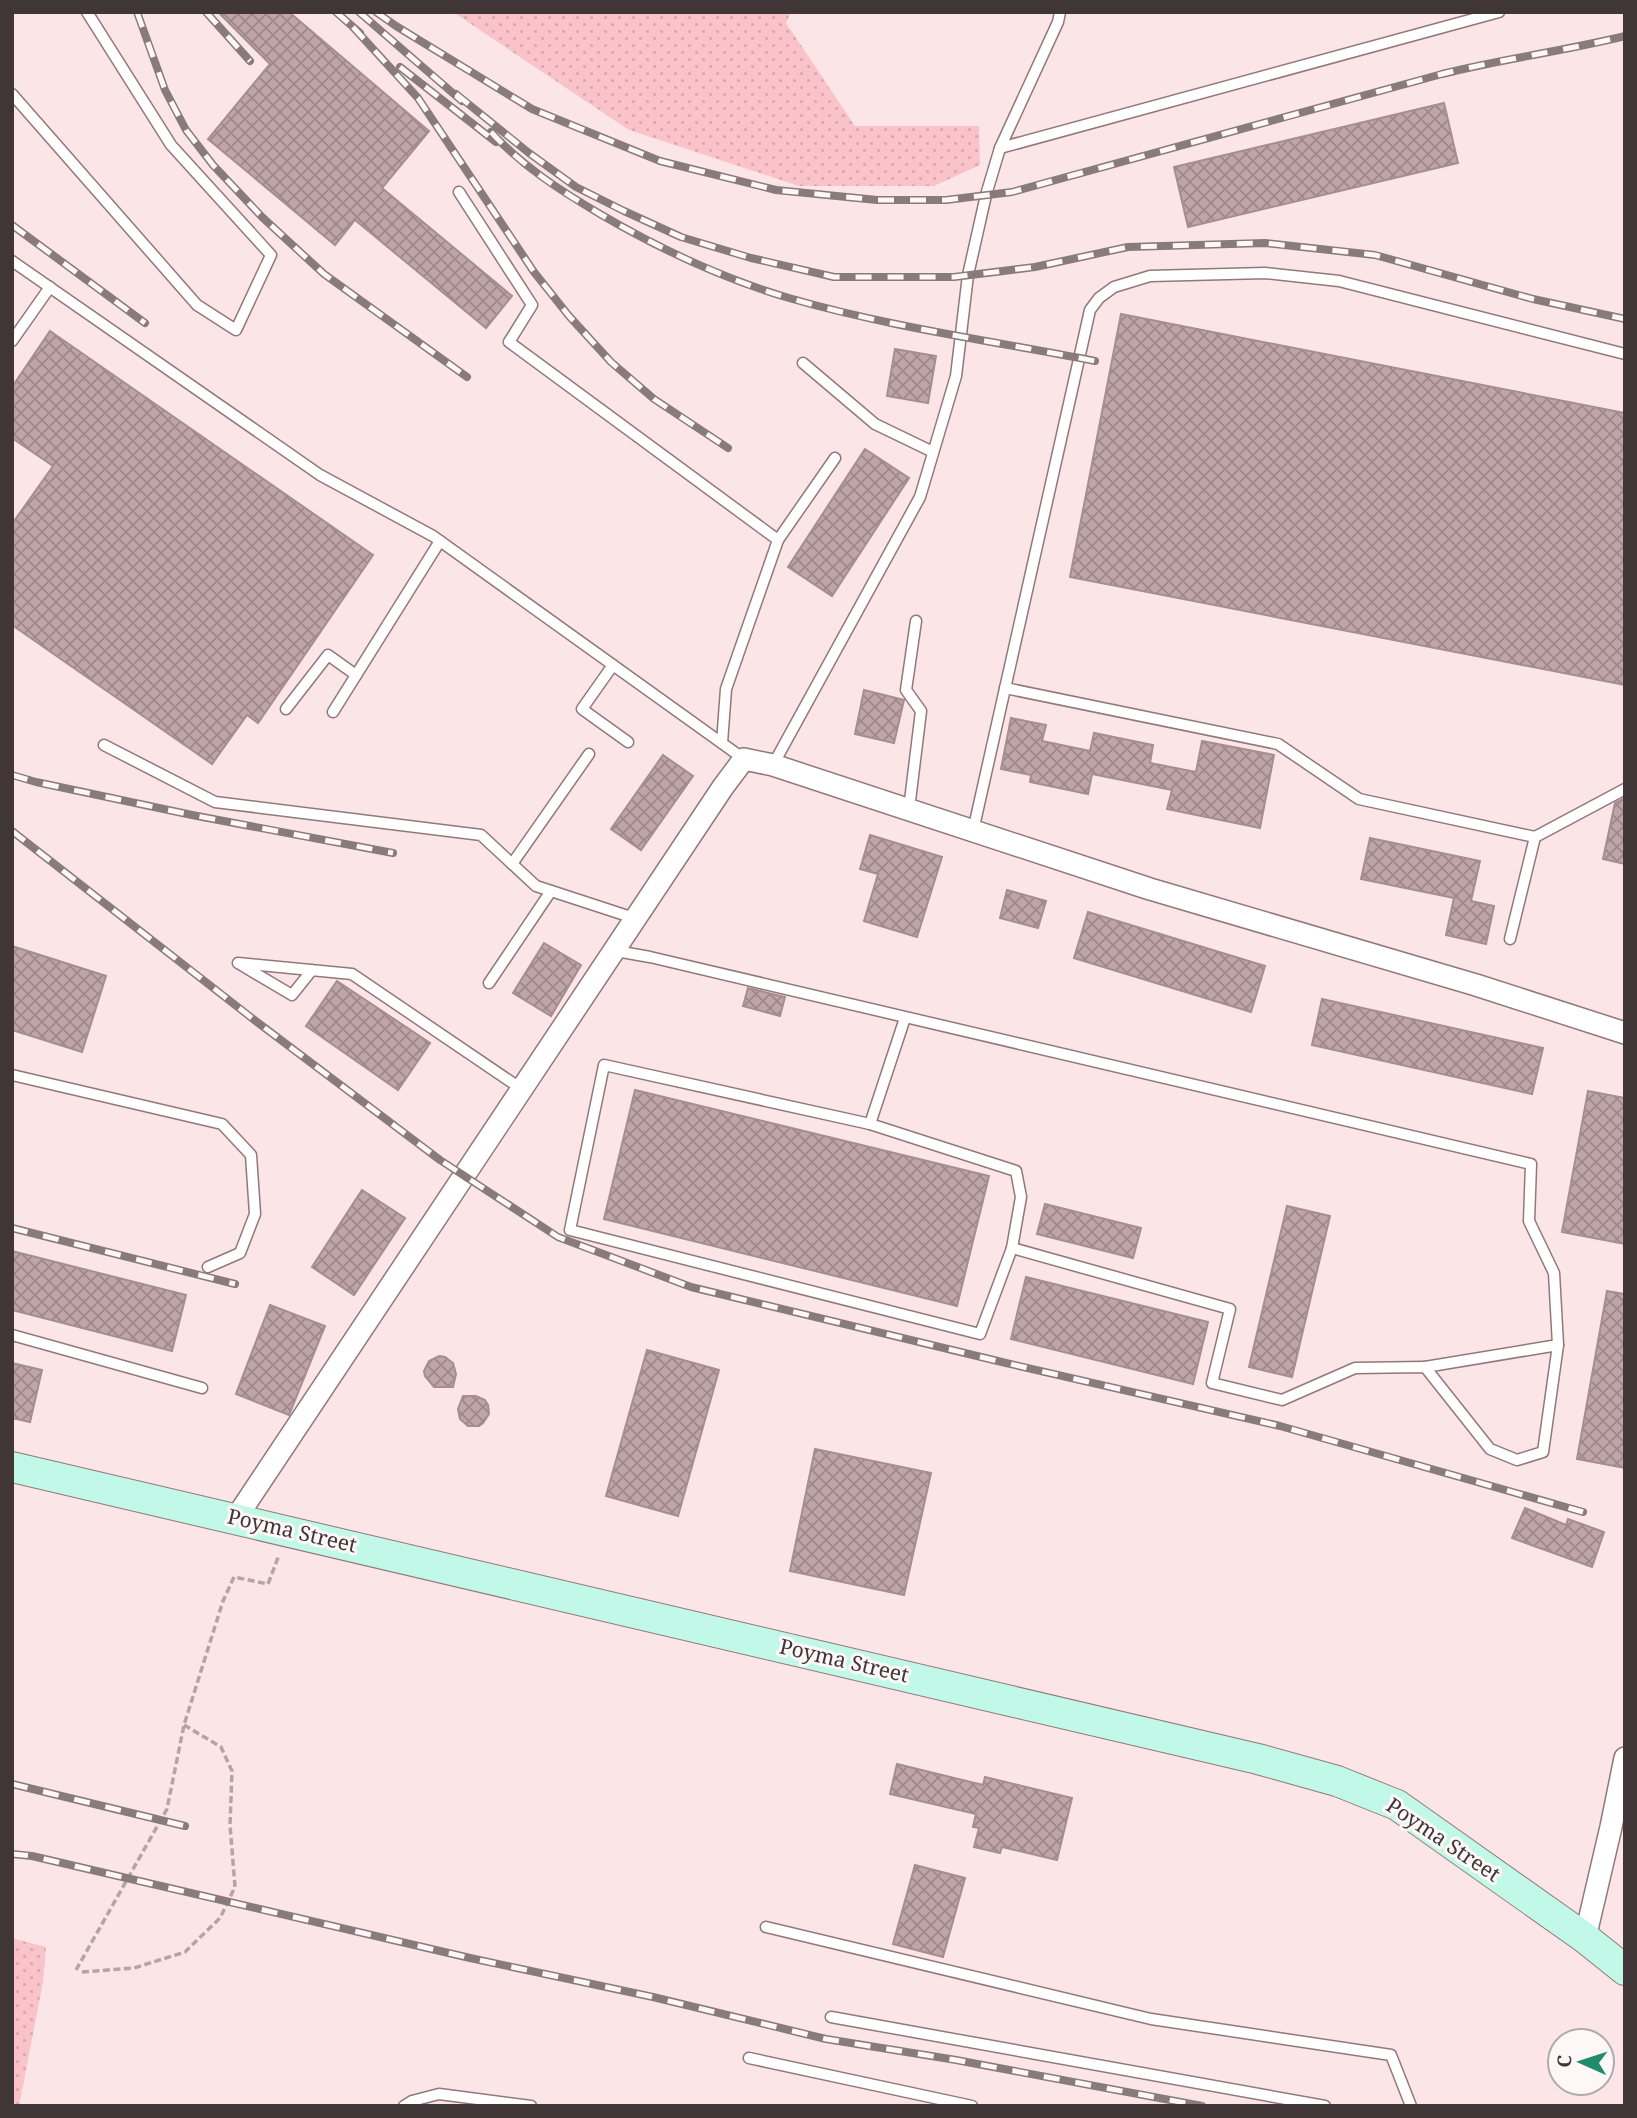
<svg xmlns="http://www.w3.org/2000/svg" width="1637" height="2118" font-family="'Noto Serif',serif">
<style>
.grass{fill:url(#grass-dots)}
.building{fill:url(#building-cross-hatch);stroke:#a68d8f;stroke-width:2}
.lines{fill:none;stroke-linecap:round;stroke-linejoin:round}
.service-casing{stroke:#91787b;stroke-width:13}
.minor-casing{stroke:#91787b;stroke-width:24}
.secondary-casing{stroke:#91787b;stroke-width:32}
.path{stroke:#b6a4a5;stroke-width:3.5;stroke-dasharray:7 3.5;stroke-linecap:butt}
.service{stroke:#fff;stroke-width:10}
.minor{stroke:#fff;stroke-width:21}
.secondary{stroke:#c2f8e8;stroke-width:30}
.rail-casing{stroke:#897a7b;stroke-width:8}
.rail{stroke:#fdf7f7;stroke-width:5;stroke-dasharray:16;stroke-linecap:butt}
.labels{text-anchor:middle;stroke-width:6;stroke-linejoin:round;paint-order:stroke}
.street-label{font-size:21px;fill:#413637;stroke:#fdf7f7}
</style>
<defs>
<pattern id="grass-dots" width="8" height="8" patternUnits="userSpaceOnUse" patternTransform="scale(1.75)"><rect width="8" height="8" fill="#fac3c9"/><path d="M2 2h.1M6 6h.1" fill="none" stroke="#d8a8ad" stroke-width="1.8" stroke-linecap="round"/></pattern>
<pattern id="building-cross-hatch" width="8" height="8" patternUnits="userSpaceOnUse" patternTransform="scale(1.75)"><rect width="8" height="8" fill="#c0a5a8"/><path d="M0 0l8 8M0 8l8-8" fill="none" stroke="#9e878a"/></pattern>
</defs>
<rect width="100%" height="100%" fill="#fbe5e7"/>
<!-- grass -->
<g class="grass">
<polygon points="453,12 791,12 786,23 855,126 979,126 980,165 934,186 799,186 629,130"/>
<polygon points="12,1938 46,1947 43,1982 19,2106 12,2106"/>
</g>
<!-- building -->
<g class="building">
<polygon points="218,12 289,12 429,131 382,188 512,296 486,328 355,220 335,245 208,139 270,64"/>
<polygon points="1444,103 1458,163 1188,227 1174,167"/>
<polygon points="1121,314 1625,413 1625,685 1070,577"/>
<polygon points="50,331 373,555 258,723 247,715 212,764 12,625 12,524 53,466 12,438 12,387"/>
<polygon points="895,349 936,356 928,403 887,396"/>
<polygon points="865,449 909,478 832,596 788,567"/>
<polygon points="864,690 904,700 894,743 855,734"/>
<polygon points="1011,718 1046,725 1042,741 1090,751 1094,733 1153,745 1150,763 1196,772 1202,741 1274,755 1260,828 1167,809 1172,790 1092,774 1088,794 1030,782 1031,775 1001,769"/>
<polygon points="663,755 693,776 641,850 611,829"/>
<polygon points="1625,798 1625,864 1603,859 1615,803"/>
<polygon points="870,835 942,857 917,937 864,921 878,874 860,869"/>
<polygon points="1370,838 1480,861 1471,901 1494,906 1486,944 1446,935 1454,898 1361,879"/>
<polygon points="1007,890 1046,901 1038,928 1000,918"/>
<polygon points="1088,912 1265,966 1251,1012 1074,958"/>
<polygon points="544,943 581,965 551,1016 513,993"/>
<polygon points="12,946 106,976 82,1052 12,1030"/>
<polygon points="337,981 430,1043 398,1090 306,1026"/>
<polygon points="748,988 785,997 780,1016 743,1006"/>
<polygon points="1322,999 1543,1048 1532,1094 1312,1045"/>
<polygon points="635,1090 989,1176 957,1306 604,1219"/>
<polygon points="1588,1091 1625,1098 1625,1244 1562,1232"/>
<polygon points="362,1190 405,1218 354,1295 312,1267"/>
<polygon points="1045,1204 1141,1228 1133,1258 1037,1234"/>
<polygon points="1287,1206 1330,1216 1292,1377 1249,1367"/>
<polygon points="12,1251 186,1295 172,1351 12,1310"/>
<polygon points="1026,1277 1208,1322 1193,1384 1011,1339"/>
<polygon points="1607,1291 1625,1294 1625,1468 1577,1459"/>
<polygon points="270,1305 325,1326 289,1415 236,1394"/>
<polygon points="647,1350 719,1370 678,1516 606,1496"/>
<polygon points="439,1356 445,1357 453,1363 456,1374 453,1387 434,1387 425,1376 424,1371 429,1361"/>
<polygon points="12,1363 42,1370 30,1422 12,1418"/>
<polygon points="463,1396 476,1396 485,1400 488,1405 489,1414 483,1423 479,1426 468,1426 460,1419 458,1409"/>
<polygon points="815,1449 931,1473 904,1595 790,1571"/>
<polygon points="1525,1508 1566,1525 1568,1519 1604,1532 1592,1567 1512,1538"/>
<polygon points="897,1764 983,1785 985,1777 1072,1798 1057,1860 1002,1847 1000,1853 974,1847 979,1828 973,1827 976,1814 890,1794"/>
<polygon points="915,1865 965,1878 943,1957 893,1944"/>
</g>
<g class="lines">
<!-- service casing -->
<g class="service-casing">
<g id="service">
<polyline points="12,94 197,305 236,330 271,255 171,145 87,12"/>
<polyline points="1000,148 1499,12"/>
<polyline points="459,192 532,305 509,342 778,540 726,689 722,743"/>
<polyline points="12,261 320,475 433,536 744,759"/>
<polyline points="12,341 50,287"/>
<polyline points="803,363 875,424 933,452"/>
<polyline points="778,540 835,458"/>
<polyline points="613,665 582,709 628,742"/>
<polyline points="1005,688 1278,744 1359,799 1535,837 1510,939"/>
<polyline points="286,709 328,655 356,675"/>
<polyline points="333,712 440,541"/>
<polyline points="104,745 215,802 481,835 536,886 637,919"/>
<polyline points="773,765 920,497 956,376 968,275 986,195 1000,148 1058,22 1060,12"/>
<polyline points="909,809 921,711 906,690 916,621"/>
<polyline points="973,831 1090,310 1099,298 1114,287 1150,276 1265,273 1339,281 1625,354"/>
<polyline points="1535,837 1625,789"/>
<polyline points="512,864 589,754"/>
<polyline points="616,951 650,957 1531,1164 1529,1221 1554,1273 1558,1345 1543,1452 1517,1460 1490,1449 1425,1367 1355,1368 1282,1400 1212,1383 1230,1309 1012,1248 1021,1197 1016,1171 870,1124 905,1018"/>
<polyline points="312,970 292,995 238,963 352,974 523,1090"/>
<polyline points="489,983 551,891"/>
<polyline points="12,1075 222,1124 251,1155 255,1214 240,1253 208,1267"/>
<polyline points="870,1124 604,1065 570,1230 980,1334 1012,1248"/>
<polyline points="12,1335 202,1388"/>
<polyline points="1425,1367 1558,1345"/>
<polyline points="766,1927 1151,2019 1391,2055 1411,2106"/>
<polyline points="831,2017 1325,2106"/>
<polyline points="749,2058 972,2106"/>
<polyline points="404,2106 412,2101 439,2094 531,2106"/>
</g>
</g>
<!-- minor casing -->
<g class="minor-casing">
<g id="minor">
<polyline points="236,1518 723,787 744,759 773,765 1150,889 1476,985 1625,1033"/>
<polyline points="1585,1938 1611,1827 1625,1758"/>
</g>
</g>
<!-- secondary casing -->
<g class="secondary-casing">
<polyline id="secondary" points="12,1467 1258,1759 1337,1781 1397,1805 1585,1938 1625,1970"/>
</g>
<!-- path -->
<g class="path">
<polyline points="76,1970 167,1809 184,1725 223,1601 234,1577 268,1584 279,1555"/>
<polyline points="82,1972 134,1968 185,1952 220,1918 235,1887 230,1825 232,1771 221,1747 184,1725"/>
</g>
<!-- service -->
<use href="#service" class="service"/>
<!-- minor -->
<use href="#minor" class="minor"/>
<!-- secondary -->
<use href="#secondary" class="secondary"/>
<!-- rail casing -->
<g class="rail-casing">
<g id="rail">
<polyline points="137,12 165,90 186,130 213,165 262,217 324,274 467,377"/>
<polyline points="206,12 250,61"/>
<polyline points="336,12 360,33"/>
<polyline points="359,12 462,101"/>
<path d="M376 12 396 26 532 109 660 161 776 190 877 200H946L1012 192 1442 74C1502 59 1564 51 1625 36"/>
<polyline points="353,27 418,98 534,272 569,316 611,362 654,399 728,448"/>
<polyline points="400,67 496,142"/>
<polyline points="456,94 529,153 576,187 624,211 681,237 751,258 834,277 954,277 1035,267 1128,247 1265,243 1375,255 1533,299 1625,319"/>
<path d="M491 132C522 166 561 191 600 214 658 248 724 279 789 298 889 327 993 341 1095 361"/>
<polyline points="12,225 145,323"/>
<polyline points="12,775 36,782 192,815 393,853"/>
<polyline points="12,831 257,1022 440,1160 558,1237 691,1287 1006,1363 1280,1426 1583,1512"/>
<polyline points="12,1228 235,1284"/>
<polyline points="12,1784 185,1826"/>
<polyline points="12,1854 32,1856 470,1958 653,1997 826,2039 956,2060 1202,2106"/>
</g>
</g>
<!-- rail -->
<use href="#rail" class="rail"/>
</g>
<g class="labels">
<!-- street labels -->
<g class="street-label">
<text transform="translate(292 1531) rotate(13)" y="7">Poyma Street</text>
<text transform="translate(844 1661) rotate(13)" y="7">Poyma Street</text>
<text transform="translate(1443 1840) rotate(34)" y="7">Poyma Street</text>
</g>
</g>
<!-- border -->
<rect width="1637" height="2118" fill="none" stroke="#413637" stroke-width="28"/>
<!-- north arrow -->
<g transform="translate(1581 2062) rotate(273)"><circle r="33" fill="#fdf7f7" stroke="#b2aaaa" stroke-width="2"/>
<path d="M0-5L12 26L0 18L-12 26Z" fill="#208c6b"/>
<text y="-10" font-size="19" font-weight="bold" text-anchor="middle" fill="#413637">С</text>
</g>
</svg>
